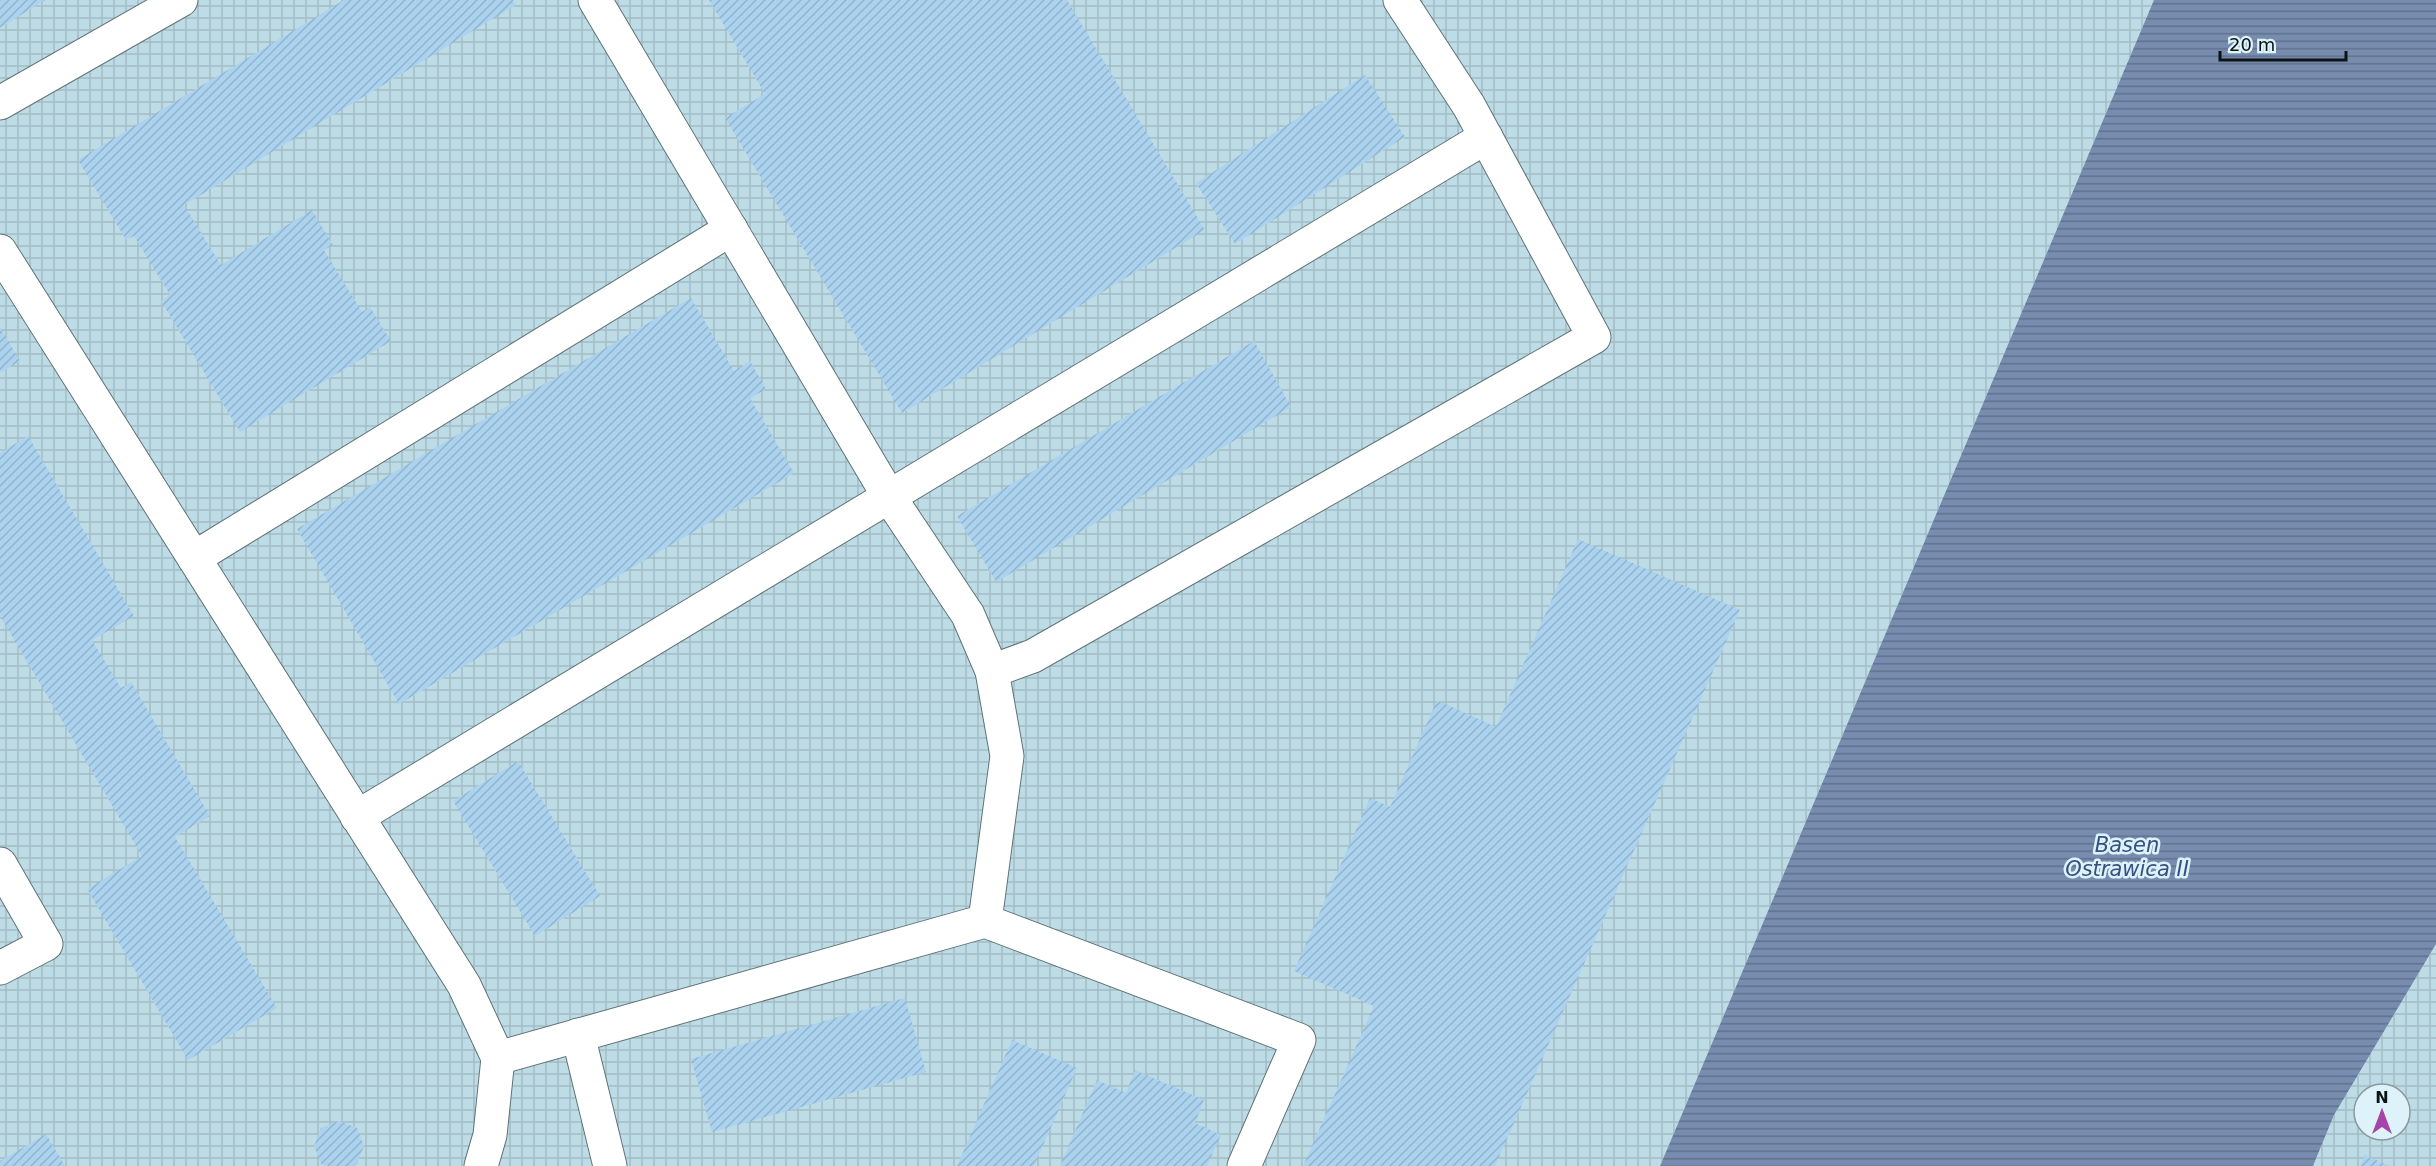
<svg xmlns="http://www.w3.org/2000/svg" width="2436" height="1166" font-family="'DejaVu Sans',sans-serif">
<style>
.industrial{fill:url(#industrial-grid);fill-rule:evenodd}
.water{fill:url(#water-rules)}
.building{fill:url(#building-hatch)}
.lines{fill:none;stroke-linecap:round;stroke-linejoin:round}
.minor-casing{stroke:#5f7378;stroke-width:35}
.minor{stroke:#fff;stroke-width:33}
.labels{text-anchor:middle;stroke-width:5;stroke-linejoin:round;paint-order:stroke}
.water-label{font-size:21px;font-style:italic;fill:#345181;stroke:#ddf3f9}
</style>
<defs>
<pattern id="industrial-grid" width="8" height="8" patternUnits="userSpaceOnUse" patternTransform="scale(1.5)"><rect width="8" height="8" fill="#bedce5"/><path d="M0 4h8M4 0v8" fill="none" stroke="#a2bcc4"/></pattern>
<pattern id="water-rules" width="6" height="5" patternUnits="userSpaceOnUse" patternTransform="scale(1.5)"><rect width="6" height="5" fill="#778cae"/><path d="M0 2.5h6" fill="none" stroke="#60718c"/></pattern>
<pattern id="building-hatch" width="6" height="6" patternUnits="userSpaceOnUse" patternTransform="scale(1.5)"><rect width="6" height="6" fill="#abd3ef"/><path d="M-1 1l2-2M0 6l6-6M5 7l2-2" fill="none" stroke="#92b4cc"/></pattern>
</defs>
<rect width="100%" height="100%" fill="#d0e6ec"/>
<!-- industrial -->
<g class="industrial">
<polygon points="0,0 2154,0 1660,1166 0,1166"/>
<path d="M2436 944V1166H2313L2334 1115ZM2364 1094H2400V1130H2364Z"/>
</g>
<!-- water -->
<polygon class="water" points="2154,0 2436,0 2436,944 2334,1115 2313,1166 1660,1166"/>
<!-- building -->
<g class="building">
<polygon points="0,0 45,0 0,28"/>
<polygon points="344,0 513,0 516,5 184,205 221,265 312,210 333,245 324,250 362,312 370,307 391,341 240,432 161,301 170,295 134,236 126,240 78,160"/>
<polygon points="709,0 1067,0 1205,230 902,413 725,118 765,94"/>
<polygon points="1365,75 1405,137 1235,244 1196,183"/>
<polygon points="691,298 734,371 750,361 766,389 750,398 794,473 399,704 297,529"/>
<polygon points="0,327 20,361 0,373"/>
<polygon points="1254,341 1291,407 996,582 957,516"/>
<polygon points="28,436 134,616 92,640 121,688 131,682 210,816 175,837 277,1008 188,1060 87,889 142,856 0,616 0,453"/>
<polygon points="1578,539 1740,610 1495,1166 1303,1166 1374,1006 1294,971 1370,798 1390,807 1437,700 1496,727"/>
<polygon points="518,761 600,896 535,936 453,801"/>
<polygon points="905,998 926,1072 712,1132 691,1059"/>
<polygon points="1012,1040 1077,1068 1034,1166 957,1166"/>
<polygon points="1135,1070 1204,1100 1195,1123 1221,1135 1207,1166 1060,1166 1097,1080 1126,1093"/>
<polygon points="339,1121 357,1128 364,1146 357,1164 352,1166 326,1166 321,1164 314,1146 321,1128"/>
<polygon points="46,1134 65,1166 0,1166 0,1161"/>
<polygon points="2365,1155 2390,1166 2360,1166"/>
</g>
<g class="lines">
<!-- minor casing -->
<g class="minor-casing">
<g id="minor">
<polyline points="595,0 888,495 968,615 992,671 1007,756 985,921"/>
<polyline points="0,103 181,0"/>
<polyline points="0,251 464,985 498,1058 490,1135 481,1166"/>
<polyline points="194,558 731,229"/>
<polyline points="992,671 1033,656 1594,337 1469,106 1400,0"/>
<polyline points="357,817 1486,137"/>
<polyline points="0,864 46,944 0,968"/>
<polyline points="578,1035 610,1166"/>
<polyline points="498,1058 985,921 1299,1040 1244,1166"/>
</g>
</g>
<!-- minor -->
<use href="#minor" class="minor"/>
</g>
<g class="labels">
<!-- water labels -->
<g class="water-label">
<text x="2127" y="852">Basen<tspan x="2127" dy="24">Ostrawica II</tspan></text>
</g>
</g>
<!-- north arrow -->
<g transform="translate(2382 1112)"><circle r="28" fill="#ddf3f9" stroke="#89999e" stroke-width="1.5"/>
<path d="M0-4.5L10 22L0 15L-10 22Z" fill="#a544ab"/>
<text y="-9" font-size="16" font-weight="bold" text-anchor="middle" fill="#0b1315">N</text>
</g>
<!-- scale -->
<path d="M2220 51v9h126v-9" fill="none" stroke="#0b1315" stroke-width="3"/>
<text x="2229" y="51" font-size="18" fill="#0b1315" stroke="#ddf3f9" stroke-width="4.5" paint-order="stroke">20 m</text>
</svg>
